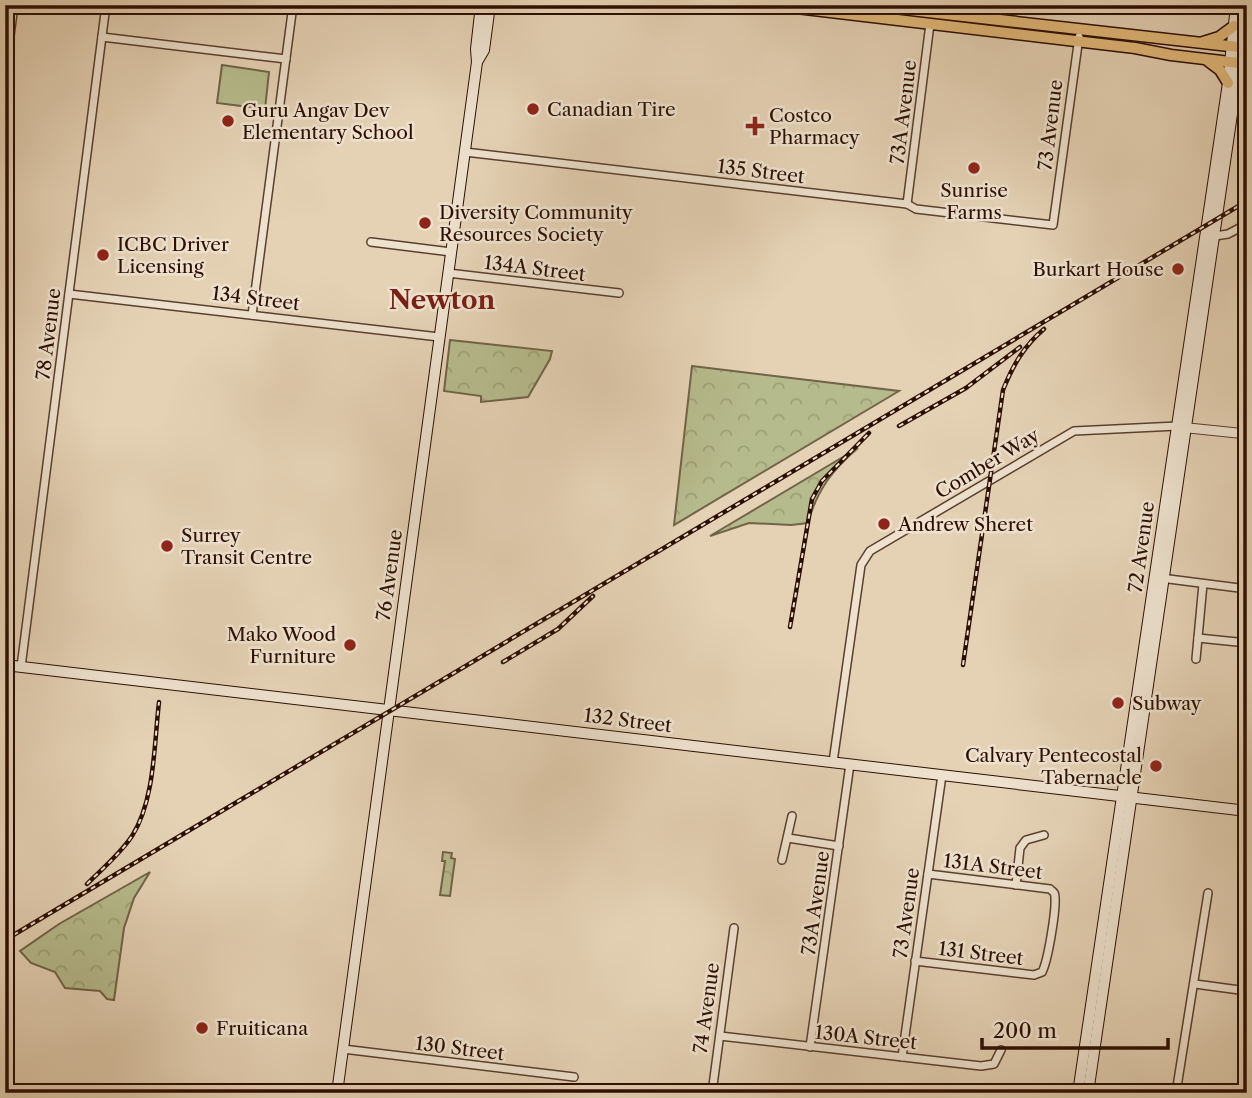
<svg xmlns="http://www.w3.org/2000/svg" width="1252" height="1098" font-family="'Libre Caslon Text',serif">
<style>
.grass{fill:#b6bb8d;stroke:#716447;stroke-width:2}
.forest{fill:url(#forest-crowns);stroke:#716447;stroke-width:2}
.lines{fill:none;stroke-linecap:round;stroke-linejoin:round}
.minor-casing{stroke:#5a3f2e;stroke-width:10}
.tertiary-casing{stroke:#5a3f2e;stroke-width:11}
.secondary-casing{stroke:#2c0e01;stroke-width:12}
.primary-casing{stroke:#2c0e01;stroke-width:13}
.minor{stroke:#eee2cf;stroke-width:7}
.tertiary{stroke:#eee2cf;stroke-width:9}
.secondary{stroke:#eee2cf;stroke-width:10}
.primary{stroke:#e2b97a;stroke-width:10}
.rail-casing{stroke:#2c0e01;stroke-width:4.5}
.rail{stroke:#eee2cf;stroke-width:2;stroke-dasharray:5;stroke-linecap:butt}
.poi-dot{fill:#8f2418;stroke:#eee2cf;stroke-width:2.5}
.labels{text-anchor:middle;stroke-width:5;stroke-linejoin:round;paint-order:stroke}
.poi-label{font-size:19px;fill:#2c0e01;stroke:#eee2cf;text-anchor:start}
.street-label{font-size:19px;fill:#2c0e01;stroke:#eee2cf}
.district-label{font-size:26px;font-weight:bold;fill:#7a1f14;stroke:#eee2cf}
</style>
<defs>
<pattern id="forest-crowns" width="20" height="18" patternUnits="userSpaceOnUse" patternTransform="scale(1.75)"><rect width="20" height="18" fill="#b6bb8d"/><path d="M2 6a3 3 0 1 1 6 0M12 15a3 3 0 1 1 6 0" fill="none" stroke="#9da078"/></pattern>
</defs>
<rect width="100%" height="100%" fill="#e5d2b5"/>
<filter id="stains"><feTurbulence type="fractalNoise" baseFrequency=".00286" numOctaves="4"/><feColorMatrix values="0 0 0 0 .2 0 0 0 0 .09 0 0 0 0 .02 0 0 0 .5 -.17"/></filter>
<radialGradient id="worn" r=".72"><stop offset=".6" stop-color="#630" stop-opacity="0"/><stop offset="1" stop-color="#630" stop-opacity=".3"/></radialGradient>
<!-- grass -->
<polygon class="grass" points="222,65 269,72 265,109 217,103"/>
<!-- forest -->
<g class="forest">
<polygon points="450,340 552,351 550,359 528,397 481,402 481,396 444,391"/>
<polygon points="692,366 899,391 674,525"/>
<path d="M858 448C833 469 817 490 808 523L791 525 749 523 710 536Z"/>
<polygon points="443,852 452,853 451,858 455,859 450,896 440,895 445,861 442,861"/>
<polygon points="150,872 134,898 124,928 114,1000 107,999 100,991 65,988 55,972 31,963 20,951 59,924"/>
</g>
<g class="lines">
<!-- minor casing -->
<g class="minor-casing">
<g id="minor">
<polyline points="102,37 286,59"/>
<polyline points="5,74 14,5"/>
<polyline points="465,152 907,204 916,209 1053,225 1079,37"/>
<polyline points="907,204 930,24"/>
<polyline points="1215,236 1228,234 1247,224"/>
<polyline points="371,242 451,252"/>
<polyline points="448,273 619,293"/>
<polyline points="69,294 439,337"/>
<polyline points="252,315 293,5"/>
<polyline points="1161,578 1247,589"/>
<polyline points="1198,638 1247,643"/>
<polyline points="1196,659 1203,584"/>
<polyline points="21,667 106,5"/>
<polyline points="833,762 861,565 870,551 1074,431 1177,426"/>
<polyline points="788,838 839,846"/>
<polyline points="782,860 792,816"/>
<polyline points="1016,885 1020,848 1026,840 1044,835"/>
<path d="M915 961 1034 975 1042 972C1048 961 1056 911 1055 898 1055 892 1054 893 1050 889L928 874"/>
<polyline points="1195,984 1247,991"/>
<polyline points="720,1036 981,1066 994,1064 1001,1050"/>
<polyline points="810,1047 850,764"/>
<polyline points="343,1049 574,1077"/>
<polyline points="902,1057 942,775"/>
<polyline points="712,1093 734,928"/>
<polyline points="1176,1093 1208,893"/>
</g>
</g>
<!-- tertiary casing -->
<g class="tertiary-casing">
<polyline id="tertiary" points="1179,427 1247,434"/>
</g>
<!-- secondary casing -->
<g class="secondary-casing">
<g id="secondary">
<polyline points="477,62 484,50 490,5"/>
<polyline points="5,665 1247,811"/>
<polyline points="337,1093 477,62 476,49 481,5"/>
<polyline points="1078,1093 1228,83 1236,5"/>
<polyline points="1088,1093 1247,12"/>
</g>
</g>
<!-- primary casing -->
<g class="primary-casing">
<g id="primary">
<polyline points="771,5 1135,48 1171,55 1247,64"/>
<polyline points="866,5 1247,48"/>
<polyline points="1245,25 1247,28"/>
<polyline points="1203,42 1219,37 1234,26"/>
<polyline points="1208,61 1220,70 1228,83"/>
</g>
</g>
<!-- minor -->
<use href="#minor" class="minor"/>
<!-- tertiary -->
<use href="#tertiary" class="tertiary"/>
<!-- secondary -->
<use href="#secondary" class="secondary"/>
<!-- primary -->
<use href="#primary" class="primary"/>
<!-- rail casing -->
<g class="rail-casing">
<g id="rail">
<polyline points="899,426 966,388 1020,347"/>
<polyline points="790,627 812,499 822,481 869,433"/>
<polyline points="503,662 558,629 593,596"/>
<path d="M963 665 1003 390C1013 365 1024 346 1044 329"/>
<path d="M87 884C102 869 120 854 132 836 155 800 154 744 159 702"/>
<polyline points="5,940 1247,201"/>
</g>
</g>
<!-- rail -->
<use href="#rail" class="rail"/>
</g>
<!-- markers -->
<g class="poi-dot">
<circle cx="533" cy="109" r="7"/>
<circle cx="228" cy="121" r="7"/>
<path d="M751.5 115.5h7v7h7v7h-7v7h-7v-7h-7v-7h7z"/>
<circle cx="974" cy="168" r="7"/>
<circle cx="425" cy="223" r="7"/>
<circle cx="103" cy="255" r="7"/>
<circle cx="1178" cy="269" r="7"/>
<circle cx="884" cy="524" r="7"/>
<circle cx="167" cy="546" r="7"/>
<circle cx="350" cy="645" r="7"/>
<circle cx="1118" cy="703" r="7"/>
<circle cx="1156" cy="766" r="7"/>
<circle cx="202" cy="1028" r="7"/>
</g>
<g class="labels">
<!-- poi labels -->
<g class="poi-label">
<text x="547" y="116">Canadian Tire</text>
<text x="242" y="117">Guru Angav Dev<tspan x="242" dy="22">Elementary School</tspan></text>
<text x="769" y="122">Costco<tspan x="769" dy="22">Pharmacy</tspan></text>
<text x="974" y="197" text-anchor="middle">Sunrise<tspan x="974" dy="22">Farms</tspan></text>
<text x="439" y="219">Diversity Community<tspan x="439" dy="22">Resources Society</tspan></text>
<text x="117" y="251">ICBC Driver<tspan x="117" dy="22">Licensing</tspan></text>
<text x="1164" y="276" text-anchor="end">Burkart House</text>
<text x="898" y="531">Andrew Sheret</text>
<text x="181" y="542">Surrey<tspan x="181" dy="22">Transit Centre</tspan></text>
<text x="336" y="641" text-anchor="end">Mako Wood<tspan x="336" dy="22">Furniture</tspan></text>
<text x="1132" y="710">Subway</text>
<text x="1142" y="762" text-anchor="end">Calvary Pentecostal<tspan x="1142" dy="22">Tabernacle</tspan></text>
<text x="216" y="1035">Fruiticana</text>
</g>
<!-- street labels -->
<g class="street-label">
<text transform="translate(903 112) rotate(-83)" y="7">73A Avenue</text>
<text transform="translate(1050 125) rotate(-83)" y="7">73 Avenue</text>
<text transform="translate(761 171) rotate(7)" y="7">135 Street</text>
<text transform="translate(535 268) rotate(7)" y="7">134A Street</text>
<text transform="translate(256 298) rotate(7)" y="7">134 Street</text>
<text transform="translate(48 334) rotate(-83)" y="7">78 Avenue</text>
<text transform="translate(987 463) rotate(-31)" y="7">Comber Way</text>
<text transform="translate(1141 547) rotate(-82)" y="7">72 Avenue</text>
<text transform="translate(389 575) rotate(-82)" y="7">76 Avenue</text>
<text transform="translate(628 720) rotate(7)" y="7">132 Street</text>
<text transform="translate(993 866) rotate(7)" y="7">131A Street</text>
<text transform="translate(815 903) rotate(-82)" y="7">73A Avenue</text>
<text transform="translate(906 913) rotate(-82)" y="7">73 Avenue</text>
<text transform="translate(981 953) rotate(7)" y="7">131 Street</text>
<text transform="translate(706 1008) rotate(-82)" y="7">74 Avenue</text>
<text transform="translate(866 1037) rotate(6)" y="7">130A Street</text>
<text transform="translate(460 1048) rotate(7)" y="7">130 Street</text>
</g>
<!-- district labels -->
<g class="district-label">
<text x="442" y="309">Newton</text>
</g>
</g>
<!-- margin -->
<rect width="1252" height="1098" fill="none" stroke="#e5d2b5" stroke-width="28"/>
<rect x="7" y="7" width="1238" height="1084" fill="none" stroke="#2c0e01" stroke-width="3.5"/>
<rect x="14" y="14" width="1224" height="1070" fill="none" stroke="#2c0e01" stroke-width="2"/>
<!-- scale -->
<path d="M982 1038v10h186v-10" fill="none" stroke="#2c0e01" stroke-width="3.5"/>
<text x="993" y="1038" font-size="21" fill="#2c0e01" stroke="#eee2cf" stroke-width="5" paint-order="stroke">200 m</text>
<rect width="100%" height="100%" filter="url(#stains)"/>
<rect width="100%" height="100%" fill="url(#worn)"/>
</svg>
